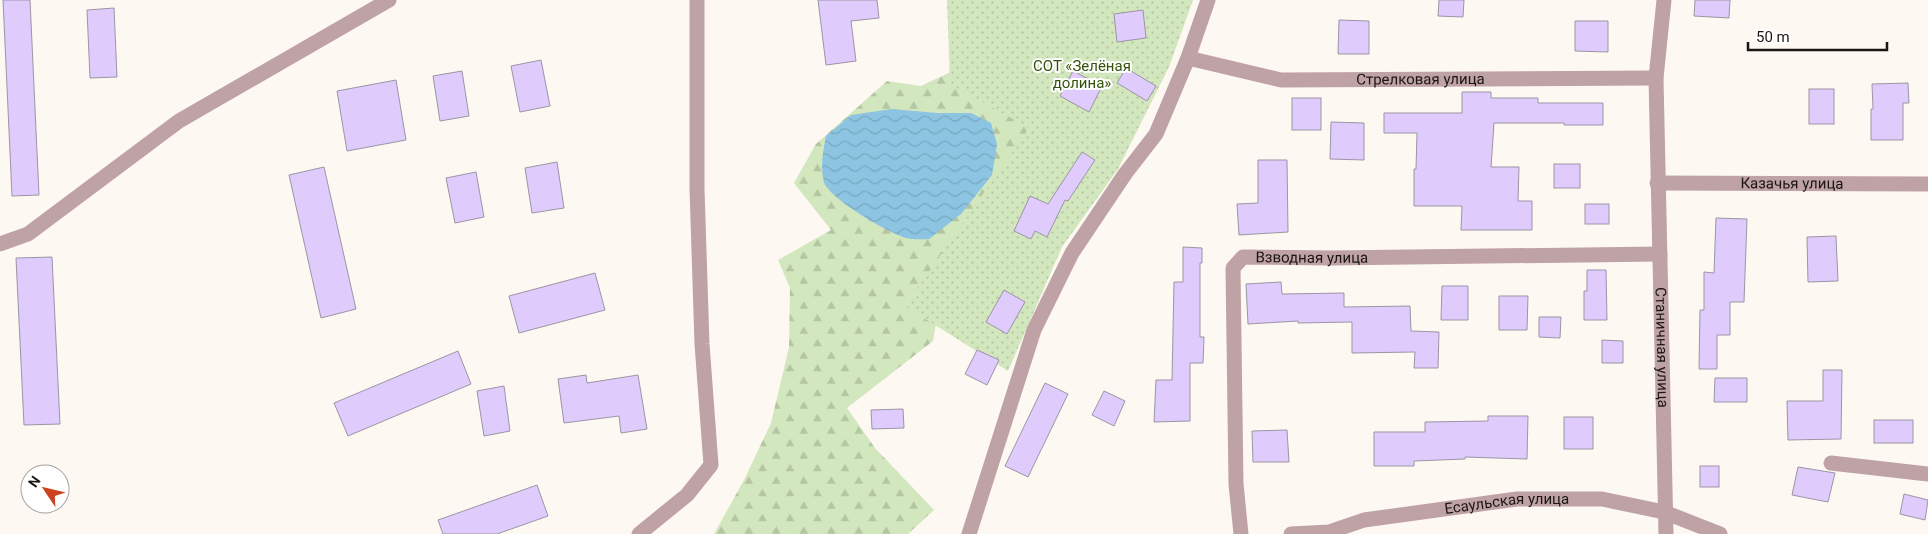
<svg xmlns="http://www.w3.org/2000/svg" width="1928" height="534" font-family="Roboto,sans-serif">
<style>
.forest{fill:url(#forest-firs)}
.park{fill:url(#park-dots)}
.water{fill:url(#water-waves)}
.building{fill:#e0cbfd;stroke:#9b95a4}
.lines{fill:none;stroke-linecap:round;stroke-linejoin:round}
.minor{stroke:#bea2a5;stroke-width:15}
.labels{text-anchor:middle;stroke-width:4;stroke-linejoin:round;paint-order:stroke}
.park-label{font-size:15px;fill:#345209;stroke:#fff}
.street-label{font-size:15px;fill:#1b1612;stroke:#fff}
</style>
<defs>
<pattern id="forest-firs" width="22" height="20" patternUnits="userSpaceOnUse" patternTransform="scale(1.25)"><rect width="22" height="20" fill="#d2e7be"/><path d="M5 1l3.5 6h-7zM16 11l3.5 6h-7z" fill="#b4c5a2"/></pattern>
<pattern id="park-dots" width="8" height="8" patternUnits="userSpaceOnUse" patternTransform="scale(1.25)"><rect width="8" height="8" fill="#d2e7be"/><path d="M2 2h.1M6 6h.1" fill="none" stroke="#b4c5a2" stroke-width="1.8" stroke-linecap="round"/></pattern>
<pattern id="water-waves" width="16" height="10" patternUnits="userSpaceOnUse" patternTransform="scale(1.25)"><rect width="16" height="10" fill="#8cc4e1"/><path d="M0 5q4-4 8 0t8 0" fill="none" stroke="#78a8c0"/></pattern>
</defs>
<rect width="100%" height="100%" fill="#fef8f3"/>
<!-- forest -->
<polygon class="forest" points="961,67 1051,116 941,296 933,341 847,408 875,448 934,510 908,534 714,534 744,480 771,423 789,347 790,288 778,260 831,230 794,183 816,144 887,81 921,86"/>
<!-- park -->
<polygon class="park" points="947,0 1193,0 1169,67 1118,169 1062,247 1008,371 905,306 1029,128 950,84"/>
<!-- water -->
<path class="water" d="M892 109 937 113H971L991 123 997 144 992 175 961 214 929 239C922 239 913 240 906 238 889 233 829 199 824 182 820 167 823 151 826 136L851 115Z"/>
<!-- building -->
<g class="building">
<polygon points="3,0 30,0 39,195 12,196"/>
<polygon points="818,0 877,0 879,18 851,21 856,61 826,65"/>
<polygon points="1439,0 1464,0 1463,17 1438,16"/>
<polygon points="1695,0 1730,0 1729,18 1694,16"/>
<polygon points="114,8 117,77 90,78 87,10"/>
<polygon points="1143,10 1146,38 1117,42 1114,14"/>
<polygon points="1339,20 1369,21 1369,54 1338,54"/>
<polygon points="1575,21 1608,21 1608,52 1575,51"/>
<polygon points="541,60 550,106 520,112 511,66"/>
<polygon points="1126,68 1156,86 1147,101 1117,83"/>
<polygon points="462,71 469,116 440,121 433,76"/>
<polygon points="1073,71 1102,86 1089,112 1060,96"/>
<polygon points="396,80 406,140 347,151 337,91"/>
<polygon points="1908,83 1909,103 1903,103 1903,140 1871,140 1871,109 1873,109 1872,84"/>
<rect x="1809" y="89" width="25" height="35"/>
<polygon points="1462,92 1491,92 1491,98 1538,98 1538,103 1603,103 1603,125 1564,125 1564,123 1494,123 1491,167 1519,167 1518,201 1532,201 1532,230 1461,230 1462,206 1414,206 1414,169 1416,169 1417,133 1384,133 1384,113 1462,113"/>
<rect x="1292" y="98" width="29" height="32"/>
<polygon points="1331,122 1364,123 1364,160 1330,159"/>
<polygon points="1082,152 1095,160 1068,201 1065,200 1047,237 1035,231 1031,239 1014,231 1030,196 1048,204"/>
<polygon points="1258,160 1287,160 1288,232 1239,235 1237,204 1258,203"/>
<polygon points="557,162 564,208 532,213 525,168"/>
<rect x="1554" y="164" width="26" height="24"/>
<polygon points="324,167 356,309 321,318 289,175"/>
<polygon points="476,172 484,217 455,223 446,178"/>
<rect x="1585" y="204" width="24" height="20"/>
<polygon points="1716,218 1747,219 1744,302 1730,302 1730,335 1717,335 1717,369 1699,369 1700,310 1704,310 1704,272 1714,273"/>
<polygon points="1836,236 1838,281 1808,282 1807,237"/>
<polygon points="1183,247 1202,248 1202,263 1200,263 1200,337 1204,337 1203,363 1190,363 1190,421 1154,422 1156,380 1172,380 1174,282 1183,282"/>
<polygon points="52,257 60,424 24,425 16,258"/>
<polygon points="1587,270 1606,270 1607,320 1584,320 1584,291 1587,291"/>
<polygon points="595,273 605,310 519,333 509,296"/>
<polygon points="1281,282 1282,294 1344,293 1344,307 1410,306 1411,331 1439,332 1438,368 1414,368 1415,352 1352,353 1352,322 1298,323 1298,321 1248,324 1246,284"/>
<polygon points="1442,286 1468,286 1468,320 1441,320"/>
<polygon points="1004,290 1025,302 1007,334 986,322"/>
<polygon points="1499,296 1528,296 1527,330 1499,330"/>
<polygon points="1539,317 1561,317 1560,338 1539,337"/>
<polygon points="1602,340 1623,341 1623,363 1602,363"/>
<polygon points="977,350 999,360 987,385 965,374"/>
<polygon points="458,351 471,384 348,436 334,403"/>
<polygon points="1823,370 1842,370 1841,439 1788,440 1787,401 1823,401"/>
<polygon points="586,375 587,383 638,375 647,429 621,433 619,416 564,423 558,379"/>
<polygon points="1715,378 1747,378 1747,402 1714,402"/>
<polygon points="1045,383 1068,394 1028,477 1005,466"/>
<polygon points="504,386 510,431 484,436 477,391"/>
<polygon points="1104,391 1125,401 1114,426 1092,415"/>
<polygon points="903,409 904,428 872,429 871,410"/>
<polygon points="1488,416 1528,416 1527,459 1465,457 1465,459 1414,461 1414,466 1374,466 1374,432 1425,432 1425,422 1488,421"/>
<rect x="1564" y="417" width="29" height="32"/>
<rect x="1874" y="420" width="39" height="23"/>
<polygon points="1287,430 1289,462 1253,462 1252,431"/>
<rect x="1700" y="466" width="19" height="21"/>
<polygon points="1798,467 1835,473 1828,502 1792,495"/>
<polygon points="537,485 548,516 497,534 443,534 438,520"/>
<polygon points="1904,494 1928,500 1925,520 1900,514"/>
</g>
<g class="lines">
<!-- minor -->
<g class="minor">
<path id="s1" d="M1664 0 1656 78 1666 534"/>
<path id="s2" d="M1188 58 1281 80 1656 78"/>
<path id="s3" d="M1657 183 1928 184"/>
<polyline points="0,244 28,234 179,121 389,0"/>
<polyline points="1831,463 1928,474"/>
<polyline points="639,534 687,495 711,465 702,344 697,189 697,0"/>
<polyline points="969,534 1034,330 1072,253 1125,174 1156,134 1188,58 1208,0"/>
<path id="s4" d="M1241 534 1236 484 1233 268 1243 257 1330 258 1660 254"/>
<path id="s5" d="M1291 534 1329 532 1364 520 1517 499H1602L1664 512 1720 534"/>
</g>
</g>
<g class="labels">
<!-- park labels -->
<g class="park-label">
<text x="1082" y="71">СОТ «Зелёная<tspan x="1082" dy="17">долина»</tspan></text>
</g>
<!-- street labels -->
<g class="street-label">
<text dy="5" stroke="none"><textPath href="#s2" startOffset="235">Стрелковая улица</textPath></text>
<text dy="5" stroke="none"><textPath href="#s3" startOffset="135">Казачья улица</textPath></text>
<text dy="5" stroke="none"><textPath href="#s4" startOffset="350">Взводная улица</textPath></text>
<text dy="5" stroke="none"><textPath href="#s1" startOffset="348">Станичная улица</textPath></text>
<text dy="5" stroke="none"><textPath href="#s5" startOffset="219">Есаульская улица</textPath></text>
</g>
</g>
<!-- north arrow -->
<g transform="translate(45 489) rotate(305)"><circle r="24" fill="#ffffff" stroke="#a4a2a0"/>
<path d="M0-4L9 19L0 12L-9 19Z" fill="#cb421e"/>
<text y="-8" font-size="14" font-weight="bold" text-anchor="middle" fill="#1b1612">N</text>
</g>
<!-- scale -->
<path d="M1748 42v8h139v-8" fill="none" stroke="#1b1612" stroke-width="2.5"/>
<text x="1756" y="42" font-size="15" fill="#1b1612" stroke="#ffffff" stroke-width="4" paint-order="stroke">50 m</text>
</svg>
